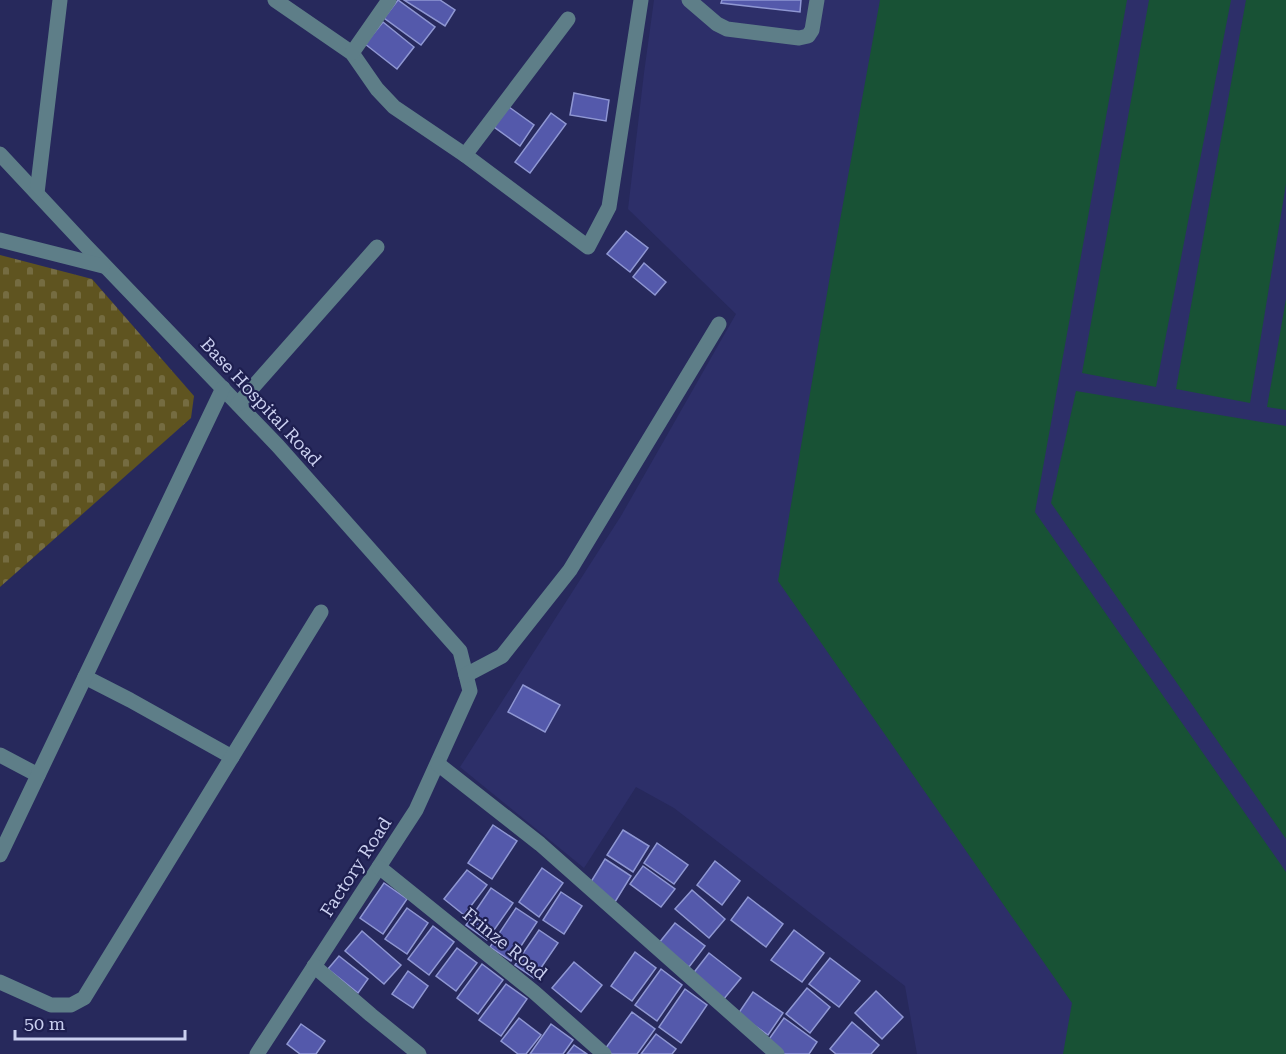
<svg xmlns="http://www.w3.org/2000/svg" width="1286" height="1054" font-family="'Roboto Serif',serif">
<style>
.built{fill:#2d2f69}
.cemetery{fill:url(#cemetery-stones)}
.water{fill:#185235}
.building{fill:#5459ab;stroke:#8f97d3;stroke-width:1.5}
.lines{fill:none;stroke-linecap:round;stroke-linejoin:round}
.minor{stroke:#5e7e88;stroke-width:15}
.labels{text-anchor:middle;stroke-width:4.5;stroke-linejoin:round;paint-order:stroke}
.street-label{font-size:18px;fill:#cacfef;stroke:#1e1f50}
</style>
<defs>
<pattern id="cemetery-stones" width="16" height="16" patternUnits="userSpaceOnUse" patternTransform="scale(1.5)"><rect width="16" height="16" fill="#5f5420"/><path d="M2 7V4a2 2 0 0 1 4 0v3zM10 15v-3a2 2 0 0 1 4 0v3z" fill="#756c41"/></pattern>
</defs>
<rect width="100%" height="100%" fill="#27295c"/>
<!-- built -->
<polygon class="built" points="654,0 1286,0 1286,1054 917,1054 905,986 674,808 636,787 584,868 460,767 621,516 736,314 628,209 644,73"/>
<!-- cemetery -->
<polygon class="cemetery" points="0,255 92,279 194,396 191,418 0,587"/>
<!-- water -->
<g class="water">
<polygon points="880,0 1127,0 1035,512 1286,872 1286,1054 1063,1054 1072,1003 778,581 831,270"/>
<polygon points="1149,0 1231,0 1156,387 1082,373"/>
<polygon points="1246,0 1286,0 1286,184 1250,403 1176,389"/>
<polygon points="1286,299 1286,410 1267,407"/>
<polygon points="1076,391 1286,426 1286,839 1051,503"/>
</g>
<!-- building -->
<g class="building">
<polygon points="398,0 435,27 421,45 384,18"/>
<polygon points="404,0 440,0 455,10 445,26"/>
<polygon points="722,0 801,0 800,12 721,3"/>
<polygon points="383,22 414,47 397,69 365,44"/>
<polygon points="574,93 609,100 606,121 570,115"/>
<polygon points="509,107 534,125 520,146 494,127"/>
<polygon points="551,113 566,124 530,173 515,162"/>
<polygon points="626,231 648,248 630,272 607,254"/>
<polygon points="644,263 666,282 655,295 633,277"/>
<polygon points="523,685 560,705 545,732 508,712"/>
<polygon points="493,825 517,841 492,879 468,863"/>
<polygon points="623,830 649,846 633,872 607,855"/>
<polygon points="657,843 688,865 674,884 644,863"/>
<polygon points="605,859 631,876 615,902 589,885"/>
<polygon points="715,861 740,881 722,905 697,885"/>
<polygon points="643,866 675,889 661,907 630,884"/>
<polygon points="542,868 563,883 539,917 519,902"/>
<polygon points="467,870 487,885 464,915 444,899"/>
<polygon points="384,883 407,899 383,934 360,918"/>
<polygon points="491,888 513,903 487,940 466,925"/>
<polygon points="692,890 725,919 709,938 675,909"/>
<polygon points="561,892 582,906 564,934 543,920"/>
<polygon points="748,897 783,924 766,947 731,920"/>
<polygon points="407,908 428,923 407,954 385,939"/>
<polygon points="516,908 537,922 511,961 490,947"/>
<polygon points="675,923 705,946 689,967 659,943"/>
<polygon points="433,926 454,942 429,975 408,959"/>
<polygon points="539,930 558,943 534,978 515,965"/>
<polygon points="794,930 824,953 802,982 771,960"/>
<polygon points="362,931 401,965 384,984 345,951"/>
<polygon points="457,948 477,963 456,991 436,976"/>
<polygon points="635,952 656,968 632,1001 611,986"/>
<polygon points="709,953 741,978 723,1000 692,975"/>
<polygon points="339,956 368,979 358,993 328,969"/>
<polygon points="830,958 860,981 839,1007 809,984"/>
<polygon points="574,962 602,985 581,1012 552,988"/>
<polygon points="482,964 503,980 478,1014 457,998"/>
<polygon points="661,969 682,985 657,1021 635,1005"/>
<polygon points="408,971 428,986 413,1008 392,994"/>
<polygon points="506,984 527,999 501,1036 479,1020"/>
<polygon points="807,988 830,1007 810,1033 786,1014"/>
<polygon points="685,989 707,1005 681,1043 659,1027"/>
<polygon points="876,991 903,1017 882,1039 855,1013"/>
<polygon points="753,992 783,1013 768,1035 738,1014"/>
<polygon points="632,1012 655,1029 637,1054 612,1054 605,1049"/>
<polygon points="519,1018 541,1035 526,1054 518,1054 501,1041"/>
<polygon points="784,1018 817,1042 809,1054 784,1054 767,1042"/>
<polygon points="852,1022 879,1045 871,1054 836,1054 830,1049"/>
<polygon points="301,1024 325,1041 316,1054 300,1054 287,1044"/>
<polygon points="551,1024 573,1040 563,1054 530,1054"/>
<polygon points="656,1034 676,1049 672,1054 641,1054"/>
<polygon points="574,1045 587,1054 567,1054"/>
</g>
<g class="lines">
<!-- minor -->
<g class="minor">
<polyline points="275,0 352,53 377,89 394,107 465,155 588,247 609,207 641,0"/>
<polyline points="689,0 717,24 727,29 799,38 808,36 812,30 817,0"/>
<polyline points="352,53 389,0"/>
<polyline points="0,154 85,245 278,446 460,651 470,691 416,810 257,1054"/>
<polyline points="465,155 568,19"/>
<polyline points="37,193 60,0"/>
<polyline points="0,240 103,266"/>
<polyline points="238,404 377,247"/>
<polyline points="466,675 502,656 570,570 719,324"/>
<polyline points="85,677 130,700 232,757"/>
<polyline points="0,755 38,775"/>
<polyline points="438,764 540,844 777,1054"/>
<polyline points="0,855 223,388"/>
<polyline points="379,867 534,992 604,1054"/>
<polyline points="314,966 371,1015 419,1054"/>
<polyline points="0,982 51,1005 71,1005 84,998 321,612"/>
</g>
</g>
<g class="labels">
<!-- street labels -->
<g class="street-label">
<text transform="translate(261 402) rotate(47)" y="6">Base Hospital Road</text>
<text transform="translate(356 867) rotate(-57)" y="6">Factory Road</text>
<text transform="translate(505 944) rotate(39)" y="6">Frinze Road</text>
</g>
</g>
<!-- scale -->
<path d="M15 1030v9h170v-9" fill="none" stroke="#cacfef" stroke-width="3"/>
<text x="24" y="1030" font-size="18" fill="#cacfef" stroke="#1e1f50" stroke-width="4.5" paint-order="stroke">50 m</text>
</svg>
